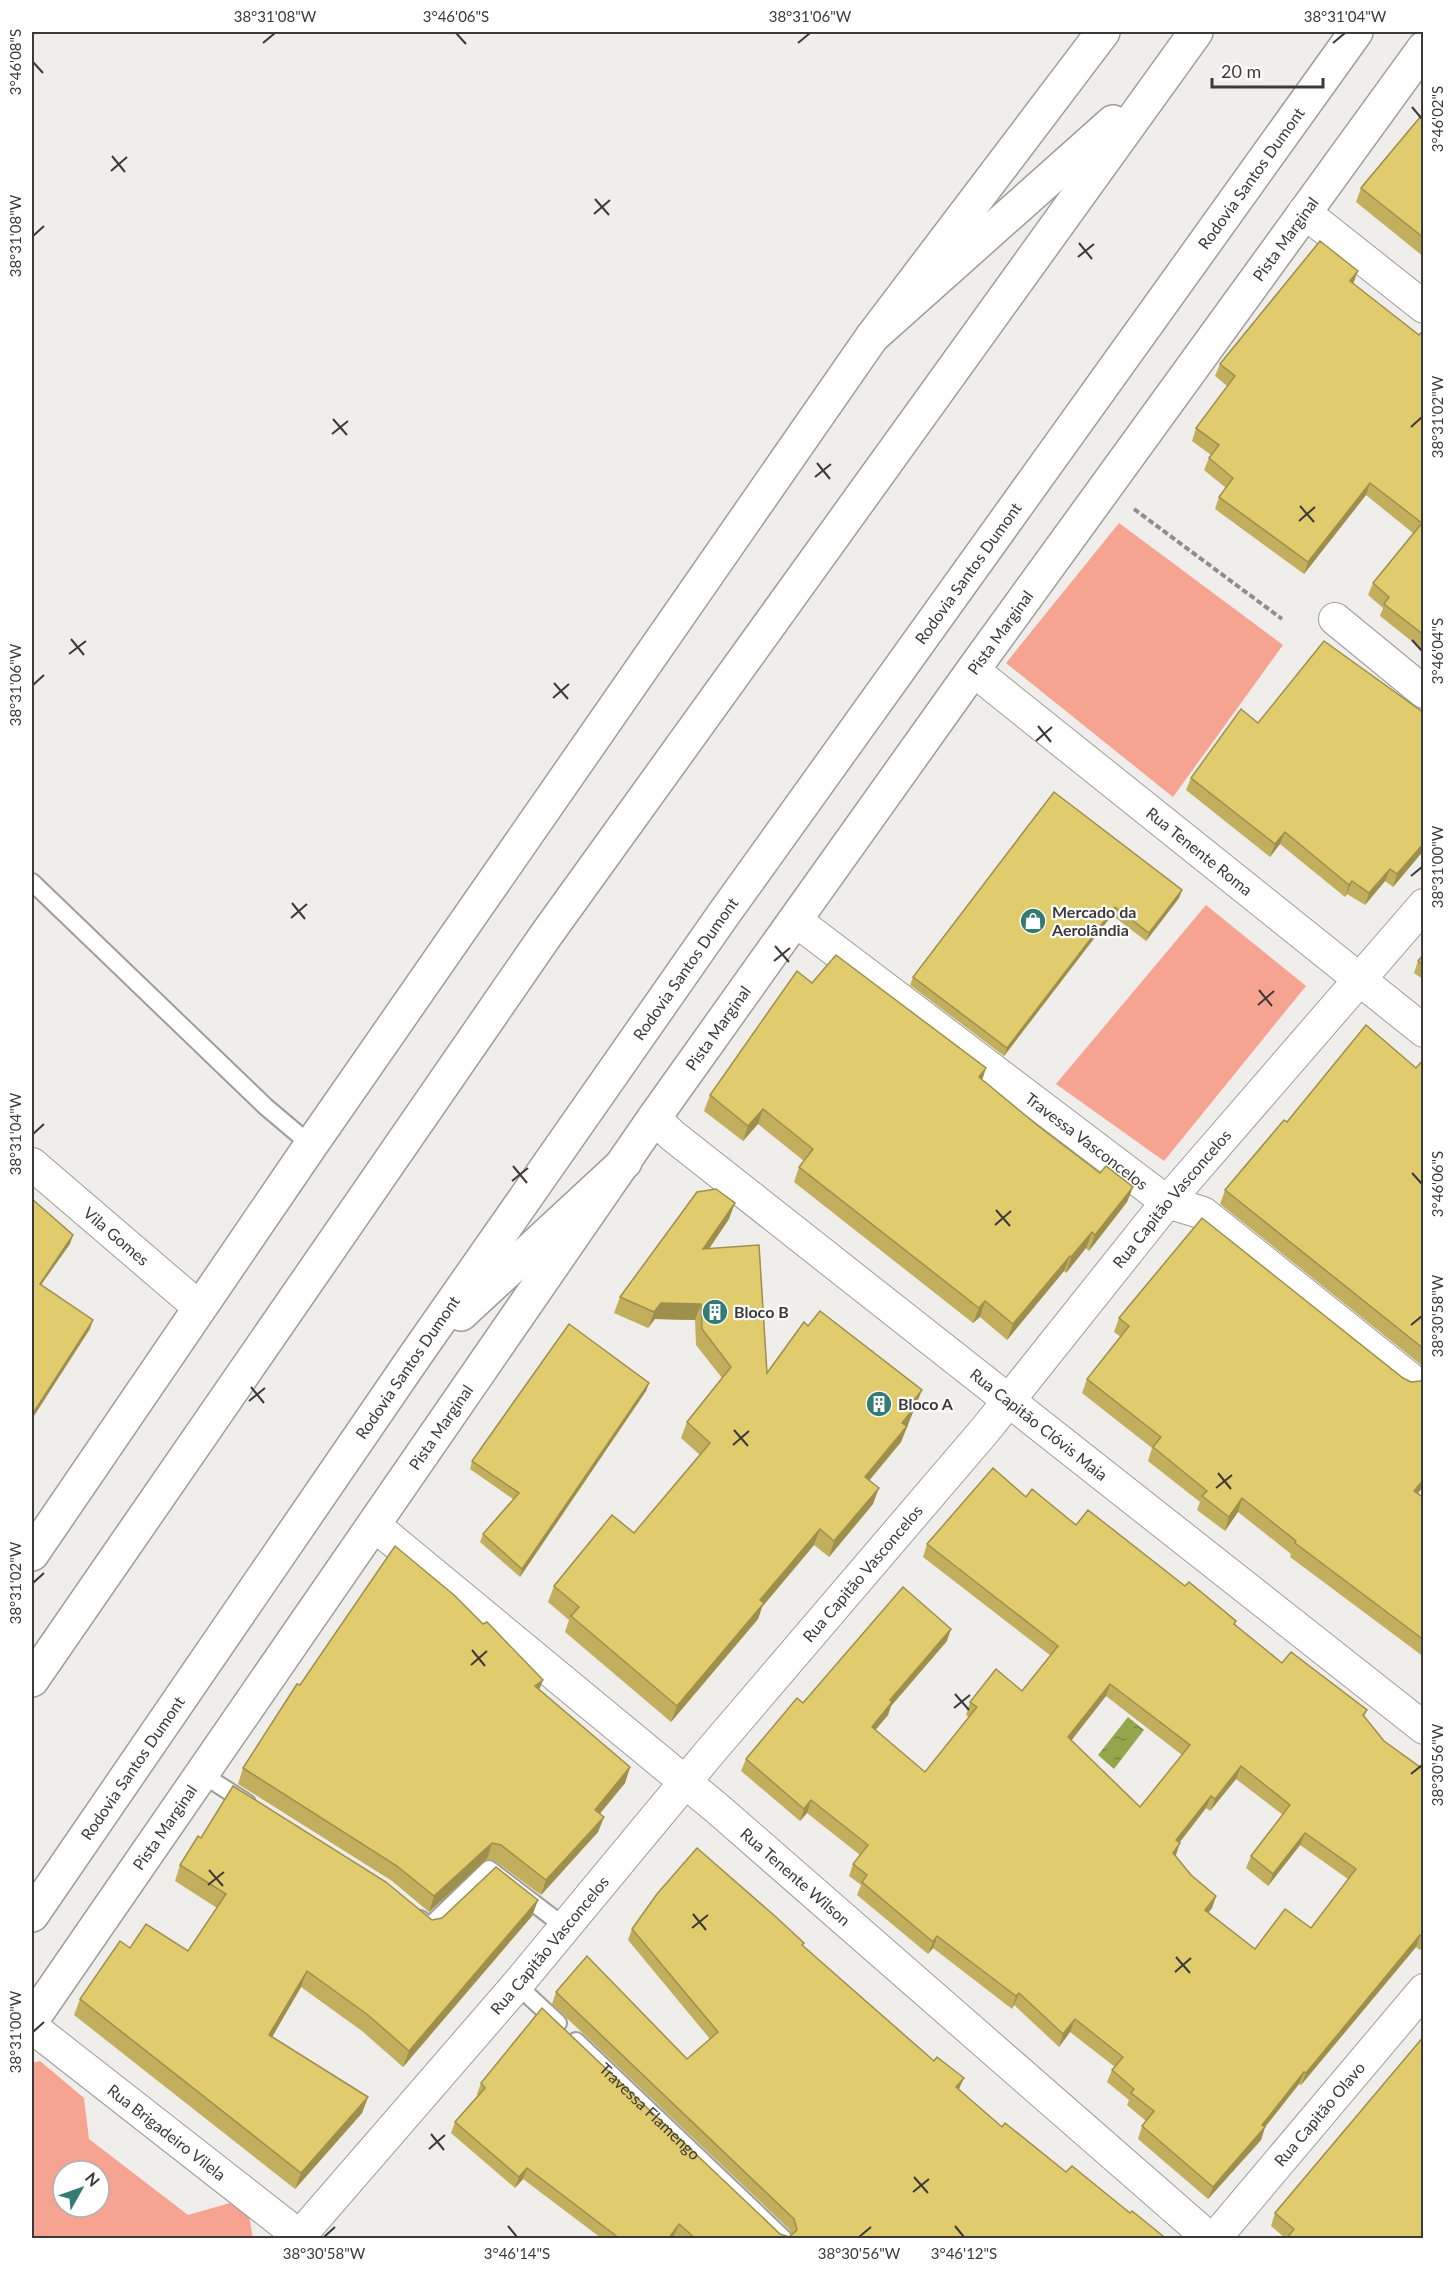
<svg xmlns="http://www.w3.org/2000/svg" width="1455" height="2270" font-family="Lato,sans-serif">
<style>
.park{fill:#f7a392;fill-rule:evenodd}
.water{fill:url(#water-ripples)}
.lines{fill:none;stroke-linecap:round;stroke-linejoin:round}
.service-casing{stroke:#9f9d9a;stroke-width:20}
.minor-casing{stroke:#9f9d9a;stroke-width:34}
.primary-casing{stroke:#9f9d9a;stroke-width:36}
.trunk-casing{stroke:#9f9d9a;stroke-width:36}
.path{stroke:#8f8e8c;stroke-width:4;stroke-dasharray:6 3;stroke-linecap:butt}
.service{stroke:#fff;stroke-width:16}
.minor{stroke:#fff;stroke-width:32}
.primary{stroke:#fff;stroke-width:33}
.trunk{stroke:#fff;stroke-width:33}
.wall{fill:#c1af5d;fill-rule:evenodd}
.shaded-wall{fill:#9d8f4c}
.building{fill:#e0cc6c;stroke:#9d8f4c;stroke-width:1.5;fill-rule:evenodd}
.ticks{fill:none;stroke:#3b3a39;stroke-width:2}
.labels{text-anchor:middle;stroke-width:4.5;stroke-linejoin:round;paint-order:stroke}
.street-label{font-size:16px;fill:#3b3a39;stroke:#fff}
.poi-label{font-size:16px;font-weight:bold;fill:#3b3a39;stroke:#fff;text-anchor:start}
.neatline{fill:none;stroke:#3b3a39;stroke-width:2}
.ticks-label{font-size:15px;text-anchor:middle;fill:#3b3a39}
</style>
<defs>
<pattern id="water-ripples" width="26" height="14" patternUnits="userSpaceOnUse" patternTransform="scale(1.5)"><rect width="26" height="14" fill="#93a64c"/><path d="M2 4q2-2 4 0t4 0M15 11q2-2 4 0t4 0" fill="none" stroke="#798840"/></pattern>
</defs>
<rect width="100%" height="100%" fill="#f0eeeb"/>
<!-- park -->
<g class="park">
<polygon points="1119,523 1283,645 1173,797 1006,663"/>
<polygon points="1206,905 1306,986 1164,1161 1056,1084"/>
<path d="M40 2061 84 2098 89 2139 188 2215 230 2203 249 2216 253 2238H32V2063ZM63 2171H99V2207H63Z"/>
</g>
<!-- water -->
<polygon class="water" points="1128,1717 1144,1730 1114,1769 1098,1755"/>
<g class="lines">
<!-- service casing -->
<g class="service-casing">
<g id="service">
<polyline points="32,882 266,1107 311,1145"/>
<polyline points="202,1774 247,1803"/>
<polyline points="420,1919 429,1926 433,1923 489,1869 565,1927"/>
<polyline points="517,1985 558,2023"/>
<path id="s1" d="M576 2041 783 2238"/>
</g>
</g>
<!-- minor casing -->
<g class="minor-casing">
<g id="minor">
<polyline points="1304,212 1424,307"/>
<polyline points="1335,619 1424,692"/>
<path id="s2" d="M973 670 1424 1031"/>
<path id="s3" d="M795 920 1167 1202 1203 1213 1409 1378"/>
<path id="s4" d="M654 1118 673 1136 1424 1728"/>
<path id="s5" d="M32 1164 200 1308"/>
<path id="s6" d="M374 1525 719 1810 1209 2238"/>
<path id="s7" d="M32 2027 302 2238"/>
<path id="s8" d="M298 2238 517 1985 710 1752 986 1429 1167 1202 1424 905"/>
<path id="s9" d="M1215 2238 1424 1990"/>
</g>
</g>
<!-- primary casing -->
<g class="primary-casing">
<g id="primary">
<polyline points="32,1554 311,1145 872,337 1103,32"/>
<path id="s10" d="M32 2020 654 1118 973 670 1424 48"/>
</g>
</g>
<!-- trunk casing -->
<g class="trunk-casing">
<g id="trunk">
<polyline points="872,337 1113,122"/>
<polyline points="461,1314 625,1162"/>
<polyline points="32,1680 546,935 1196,32"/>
<path id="s11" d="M32 1915 415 1356 723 915 1356 32"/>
</g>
</g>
<!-- path -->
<polyline class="path" points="1134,509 1282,619"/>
<!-- service -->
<use href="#service" class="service"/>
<!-- minor -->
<use href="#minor" class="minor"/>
<!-- primary -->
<use href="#primary" class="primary"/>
<!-- trunk -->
<use href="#trunk" class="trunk"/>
</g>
<!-- wall -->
<g class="wall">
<polygon points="1424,118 1424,257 1356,202 1361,188"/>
<polygon points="1353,284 1419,335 1424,330 1424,651 1380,616 1383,608 1368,595 1373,583 1413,533 1366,495 1304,574 1215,509 1219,497 1226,488 1204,470 1209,458 1211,455 1192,441 1196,428 1227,386 1215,376 1220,364"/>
<polygon points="1258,723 1424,850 1393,887 1385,881 1365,905 1347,894 1345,897 1280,844 1270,857 1186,790 1191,778"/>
<polygon points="1054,792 1182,890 1179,898 1146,941 1112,915 1004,1056 910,985 913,977"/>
<polygon points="1424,954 1424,980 1414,973 1418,961"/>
<polygon points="812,983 982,1080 1037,1125 1100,1173 1133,1187 1127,1202 1089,1251 1086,1248 1066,1273 1064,1271 1007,1340 980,1317 973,1323 794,1182 799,1167 804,1161 758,1124 743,1141 704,1111 710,1095"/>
<polygon points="1424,1059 1424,1369 1420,1364 1220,1204 1225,1190 1287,1122 1416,1068"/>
<polygon points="729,1219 709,1249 767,1373 808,1326 916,1406 913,1410 901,1442 869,1480 873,1504 829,1557 814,1545 762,1607 758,1619 671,1722 565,1632 569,1620 548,1602 554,1586 634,1533 700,1455 681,1438 687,1422 722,1378 696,1345 695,1320 655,1319 648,1328 614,1313 620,1297"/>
<polygon points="1119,1318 1418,1493 1424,1498 1424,1657 1290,1557 1291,1554 1238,1512 1225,1531 1197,1510 1200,1502 1148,1461 1152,1448 1082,1393 1087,1379 1121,1337 1114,1332"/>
<polygon points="649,1383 646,1391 520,1577 480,1542 483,1534 513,1499 470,1469 472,1461"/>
<path d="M1026 1497 1076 1525 1234 1625 1282 1663 1367 1710 1364 1717 1384 1741 1424 1770V1946L1420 1950 1416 1947 1301 2085 1299 2084 1265 2127 1261 2140 1208 2199 1138 2139 1142 2126 1146 2121 1127 2105 1129 2100 1107 2082 1112 2070 1115 2067 1070 2032 1059 2047 1014 2005 1012 2009 933 1948 928 1954 857 1895 861 1885 849 1876 853 1864 860 1855 807 1813 800 1821 741 1771 746 1759 803 1703 947 1641 891 1706 888 1715 875 1730 925 1772 969 1717 966 1715 970 1702 1022 1691 1051 1656 923 1557 927 1544ZM1106 1696 1182 1755 1140 1807 1071 1740ZM1236 1779 1283 1815 1251 1856 1246 1868 1268 1886 1300 1845 1348 1879 1311 1928 1255 1949 1208 1913 1212 1908 1216 1896 1191 1875 1175 1856 1180 1842 1206 1808 1210 1811Z"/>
<polygon points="483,1624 543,1680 539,1689 630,1767 625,1783 600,1813 604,1817 598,1832 541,1895 495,1861 487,1859 429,1912 392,1881 238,1784 243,1768 300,1685"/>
<polygon points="201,1838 432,1920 538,1900 532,1916 403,2067 362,2031 301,1987 272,2037 368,2097 362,2113 295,2189 74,2015 80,1999 130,1948 188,1951 217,1908 175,1881 180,1865"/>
<polygon points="632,1929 803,1946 959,2090 1002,2127 1066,2172 1130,2213 1163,2236 1162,2238 678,2238 675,2236 673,2238 601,2238 523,2179 515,2188 451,2133 455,2122 478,2096 477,2094 481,2083 780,2234 789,2237 791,2235 790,2230 552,2004 556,1992 687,2059 710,2039 628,1940"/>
<polygon points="1275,2213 1424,2238 1285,2238 1271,2226"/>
</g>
<!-- shaded-wall -->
<g class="shaded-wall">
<polygon points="1358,271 1353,284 1350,281"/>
<polygon points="1370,483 1366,495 1304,574 1308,562"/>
<polygon points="1285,832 1280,844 1270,857 1275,844"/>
<polygon points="1424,843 1424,850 1393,887 1397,874"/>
<polygon points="1390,869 1385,881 1365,905 1369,893"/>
<polygon points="1352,881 1347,894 1345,897 1349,885"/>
<polygon points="1182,890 1179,898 1146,941 1149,933"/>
<polygon points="1115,907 1112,915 1004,1056 1007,1048"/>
<polygon points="986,1068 981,1084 979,1077"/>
<polygon points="763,1109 758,1124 743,1141 748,1126"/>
<polygon points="1133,1187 1127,1202 1089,1251 1095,1235"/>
<polygon points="735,1203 729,1219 697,1266 703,1249"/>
<polygon points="1092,1232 1086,1248 1066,1273 1071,1257"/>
<polygon points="73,1235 70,1244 36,1292 40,1284"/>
<polygon points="1070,1256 1064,1271 1007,1340 1013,1324"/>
<polygon points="985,1301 980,1317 973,1323 979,1308"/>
<polygon points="661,1303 701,1304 695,1320 655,1319 648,1328 654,1312"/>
<polygon points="93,1320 90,1329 32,1419 32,1415"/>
<polygon points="649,1383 646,1391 520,1577 522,1569"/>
<polygon points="922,1390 901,1442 859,1493 865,1477 902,1423 910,1405"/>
<polygon points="1424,1479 1424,1486 1409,1504 1414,1491"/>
<polygon points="879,1488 873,1504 829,1557 834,1541"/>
<polygon points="1242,1498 1238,1512 1225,1531 1229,1517"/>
<polygon points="820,1529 814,1545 762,1607 758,1619 671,1722 677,1706 760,1600"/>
<polygon points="951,1629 947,1641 891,1706 888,1715 868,1739 872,1727 890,1700"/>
<polygon points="543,1680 537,1695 535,1686"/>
<polygon points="1110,1684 1106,1696 1064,1750 1068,1737"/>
<polygon points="1241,1766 1236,1779 1210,1811 1215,1799"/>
<polygon points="630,1767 625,1783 590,1826 595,1810"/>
<polygon points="1211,1796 1206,1808 1172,1852 1176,1840"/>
<polygon points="811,1800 807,1813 800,1821 804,1809"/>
<polygon points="604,1817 598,1832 541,1895 546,1880"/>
<polygon points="1305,1833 1300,1845 1268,1886 1273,1874"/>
<polygon points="492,1843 487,1859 429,1912 434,1896"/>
<polygon points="1180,1843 1176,1855 1168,1865 1173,1853"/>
<polygon points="1216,1896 1212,1908 1200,1923 1205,1910"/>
<polygon points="538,1900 532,1916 403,2067 409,2051"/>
<polygon points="1420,1935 1416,1947 1301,2085 1306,2073"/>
<polygon points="937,1936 933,1948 928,1954 933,1942"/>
<polygon points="307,1971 301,1987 264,2051 269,2035"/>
<polygon points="1019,1993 1014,2005 1012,2009 1016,1996"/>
<polygon points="1075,2019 1070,2032 1059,2047 1063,2034"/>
<polygon points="1304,2072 1299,2084 1261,2132 1265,2127 1261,2140 1208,2199 1213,2187"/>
<polygon points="964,2078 959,2089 952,2099 956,2087"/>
<polygon points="368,2097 362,2113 295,2189 301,2173"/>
<polygon points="527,2168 523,2179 515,2188 519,2177"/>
<polygon points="679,2224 673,2238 669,2238"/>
</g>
<!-- building -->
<g class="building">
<polygon points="1421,116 1424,118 1424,238 1361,188"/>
<polygon points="1320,241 1358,271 1350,281 1419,335 1424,330 1424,635 1384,604 1389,597 1373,583 1422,523 1370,483 1308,562 1219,497 1233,478 1209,458 1219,445 1196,428 1235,376 1220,364"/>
<polygon points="1324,641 1424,713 1424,843 1397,874 1390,869 1369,893 1352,881 1349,885 1285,832 1275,844 1191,778 1241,709 1258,723"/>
<polygon points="1054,792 1182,890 1149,933 1115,907 1007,1048 913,977"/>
<polygon points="1424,954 1424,966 1418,961"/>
<polygon points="836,955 986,1068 979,1077 1037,1125 1100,1173 1106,1166 1133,1187 1095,1235 1092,1232 1071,1257 1070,1256 1013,1324 985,1301 979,1308 799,1167 813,1149 763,1109 748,1126 710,1095 797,971 812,983"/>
<polygon points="1366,1025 1416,1068 1424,1059 1424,1349 1225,1190 1284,1120 1287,1122"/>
<polygon points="716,1189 735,1203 703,1249 759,1245 767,1373 804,1322 808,1326 820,1311 922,1390 910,1405 914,1408 902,1423 907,1426 865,1477 879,1488 834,1541 820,1529 760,1600 764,1603 677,1706 571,1616 579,1607 554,1586 612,1515 634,1533 710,1443 687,1422 731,1367 702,1329 701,1304 661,1303 654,1312 620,1297 697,1192"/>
<polygon points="32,1199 73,1235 40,1284 93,1320 32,1415"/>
<polygon points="1202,1218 1403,1378 1411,1382 1420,1381 1424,1379 1424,1479 1414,1491 1424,1498 1424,1640 1295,1543 1296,1541 1242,1498 1229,1517 1202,1496 1207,1491 1153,1447 1161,1437 1087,1379 1129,1326 1119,1318"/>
<polygon points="569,1324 649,1383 522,1569 483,1534 519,1493 472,1461"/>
<path d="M993 1468 1026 1497 1032 1489 1076 1525 1088 1510 1185 1586 1189 1582 1236 1621 1234 1624 1282 1663 1291 1652 1367 1710 1363 1715 1384 1741 1424 1770V1938L1420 1935 1306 2073 1304 2072 1262 2125 1265 2127 1213 2187 1142 2126 1154 2111 1131 2093 1134 2089 1112 2070 1123 2057 1075 2019 1063 2034 1019 1993 1016 1996 937 1936 933 1942 862 1882 867 1875 853 1864 868 1845 811 1800 804 1809 746 1759 797 1698 803 1703 903 1587 951 1629 890 1700 892 1702 872 1727 925 1772 977 1707 970 1702 996 1669 1022 1691 1058 1646 927 1544ZM1110 1684 1190 1745 1140 1807 1068 1737ZM1241 1766 1290 1805 1251 1856 1273 1874 1305 1833 1356 1869 1311 1928 1285 1909 1255 1949 1205 1910 1216 1896 1191 1875 1173 1853 1180 1843 1176 1840 1211 1796 1215 1799Z"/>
<polygon points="395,1546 454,1595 483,1624 487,1622 543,1680 535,1686 630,1767 595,1810 604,1817 546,1880 501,1845 492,1843 434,1896 397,1866 243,1768 297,1684 300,1685"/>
<polygon points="233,1786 386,1882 432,1920 442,1918 496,1867 538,1900 409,2051 368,2015 307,1971 269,2035 368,2097 301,2173 80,1999 120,1941 130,1948 146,1924 188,1951 226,1894 180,1865 198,1836 201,1838"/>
<polygon points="697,1848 776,1917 804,1943 802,1945 934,2061 937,2057 964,2078 956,2087 1002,2127 1005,2123 1066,2172 1072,2166 1130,2213 1132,2211 1163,2236 1161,2238 695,2238 679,2224 669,2238 619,2238 527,2168 519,2177 455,2122 485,2088 481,2083 542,2008 780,2234 789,2237 797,2230 794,2219 556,1992 587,1956 687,2059 718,2032 632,1929 657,1894"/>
<polygon points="1424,2036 1424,2238 1287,2238 1294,2229 1275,2213"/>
</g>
<!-- ticks -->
<path class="ticks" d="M456 33 466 44M263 43 275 33M798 43 810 33M1333 43 1345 33M33 62 43 73M1412 107 1422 119M112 156 125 172M111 171 127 157M595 199 609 215M594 214 610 200M33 236 44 226M1079 243 1092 259M1078 257 1094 244M333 419 347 435M1411 427 1422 417M332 434 348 421M817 463 830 479M815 477 831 464M1300 506 1314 522M1299 521 1315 507M71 639 84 655M1412 640 1422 651M69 654 86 641M554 683 568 699M33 685 44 675M553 698 569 684M1038 726 1051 742M1036 741 1052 727M1411 876 1422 867M292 903 305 919M291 918 307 904M775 946 789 962M774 961 790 948M1259 990 1272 1006M1258 1005 1274 991M33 1134 44 1124M513 1166 527 1183M1412 1173 1422 1184M512 1181 528 1168M996 1210 1010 1226M995 1225 1011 1211M1411 1325 1422 1316M251 1387 264 1403M249 1401 265 1388M734 1430 748 1446M733 1445 749 1431M1218 1473 1231 1489M1216 1488 1232 1475M33 1583 44 1573M472 1650 485 1666M471 1665 487 1651M955 1694 969 1710M954 1708 970 1695M1411 1774 1422 1765M209 1870 223 1886M208 1885 224 1872M693 1914 706 1930M692 1928 708 1915M1176 1957 1190 1973M1175 1972 1191 1958M33 2032 44 2022M431 2134 444 2150M429 2149 445 2135M914 2177 928 2193M913 2192 929 2179M508 2226 517 2237M955 2226 964 2237M324 2237 335 2227M859 2237 871 2227"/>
<!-- icons -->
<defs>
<g id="shop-disc" transform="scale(1.35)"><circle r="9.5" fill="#347b74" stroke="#fff"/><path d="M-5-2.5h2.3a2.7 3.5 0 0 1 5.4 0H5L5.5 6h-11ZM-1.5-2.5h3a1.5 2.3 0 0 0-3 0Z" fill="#fff"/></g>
<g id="building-disc" transform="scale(1.35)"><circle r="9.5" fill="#347b74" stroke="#fff"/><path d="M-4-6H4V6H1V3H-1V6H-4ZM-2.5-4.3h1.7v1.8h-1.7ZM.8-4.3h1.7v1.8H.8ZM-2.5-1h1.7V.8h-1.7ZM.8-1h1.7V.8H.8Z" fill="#fff"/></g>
</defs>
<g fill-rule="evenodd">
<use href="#shop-disc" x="1033" y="921"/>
<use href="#building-disc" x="715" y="1312"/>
<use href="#building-disc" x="879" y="1404"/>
</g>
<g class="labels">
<!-- street labels -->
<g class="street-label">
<text dy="6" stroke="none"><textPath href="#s11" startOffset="2122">Rodovia Santos Dumont</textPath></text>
<text dy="6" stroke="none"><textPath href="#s10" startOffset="2178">Pista Marginal</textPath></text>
<text dy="6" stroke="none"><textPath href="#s11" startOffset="1636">Rodovia Santos Dumont</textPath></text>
<text dy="6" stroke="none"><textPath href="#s10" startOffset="1692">Pista Marginal</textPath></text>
<text dy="6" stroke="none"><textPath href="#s2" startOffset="290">Rua Tenente Roma</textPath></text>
<text dy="6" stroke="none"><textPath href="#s11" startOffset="1150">Rodovia Santos Dumont</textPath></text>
<text dy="6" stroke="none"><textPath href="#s10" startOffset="1206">Pista Marginal</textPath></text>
<text dy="6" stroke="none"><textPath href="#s3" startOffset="366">Travessa Vasconcelos</textPath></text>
<text dy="6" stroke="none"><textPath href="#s8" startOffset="1358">Rua Capitão Vasconcelos</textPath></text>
<text dy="6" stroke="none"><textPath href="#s5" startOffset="111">Vila Gomes</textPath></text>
<text dy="6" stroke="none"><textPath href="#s11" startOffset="664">Rodovia Santos Dumont</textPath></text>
<text dy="6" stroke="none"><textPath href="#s4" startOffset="492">Rua Capitão Clóvis Maia</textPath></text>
<text dy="6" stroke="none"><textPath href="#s10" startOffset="720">Pista Marginal</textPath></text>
<text dy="6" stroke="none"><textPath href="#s8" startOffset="872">Rua Capitão Vasconcelos</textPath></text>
<text dy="6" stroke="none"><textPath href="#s11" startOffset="178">Rodovia Santos Dumont</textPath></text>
<text dy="6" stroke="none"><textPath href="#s10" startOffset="234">Pista Marginal</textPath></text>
<text dy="6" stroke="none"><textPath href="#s6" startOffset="549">Rua Tenente Wilson</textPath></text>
<text dy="6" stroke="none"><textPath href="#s8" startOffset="386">Rua Capitão Vasconcelos</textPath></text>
<text dy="6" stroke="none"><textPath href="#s1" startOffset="102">Travessa Flamengo</textPath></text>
<text dy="6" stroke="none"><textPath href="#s9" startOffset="162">Rua Capitão Olavo</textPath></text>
<text dy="6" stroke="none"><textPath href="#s7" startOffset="171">Rua Brigadeiro Vilela</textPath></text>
</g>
<!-- poi labels -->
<g class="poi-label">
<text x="1052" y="918">Mercado da<tspan x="1052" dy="18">Aerolândia</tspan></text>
<text x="734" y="1318">Bloco B</text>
<text x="898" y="1410">Bloco A</text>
</g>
</g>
<!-- border -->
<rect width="1455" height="2270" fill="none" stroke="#ffffff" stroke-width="66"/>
<!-- north arrow -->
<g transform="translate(81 2189) rotate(50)"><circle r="28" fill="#ffffff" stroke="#b1b0b0" stroke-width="1.5"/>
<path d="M0-4.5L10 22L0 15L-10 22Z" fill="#347b74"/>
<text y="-9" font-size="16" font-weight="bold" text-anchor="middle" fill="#3b3a39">N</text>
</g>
<!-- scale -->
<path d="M1212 78v9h111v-9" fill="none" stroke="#3b3a39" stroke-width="3"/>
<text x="1221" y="78" font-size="18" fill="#3b3a39" stroke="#ffffff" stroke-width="4.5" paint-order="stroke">20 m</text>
<rect x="33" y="33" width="1389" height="2204" class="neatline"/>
<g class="ticks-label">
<text x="275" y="22">38°31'08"W</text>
<text x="456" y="22">3°46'06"S</text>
<text x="810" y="22">38°31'06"W</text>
<text x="1345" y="22">38°31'04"W</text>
<text transform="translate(16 62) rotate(-90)" y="5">3°46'08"S</text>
<text transform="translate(1438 119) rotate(-90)" y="5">3°46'02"S</text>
<text transform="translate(16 236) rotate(-90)" y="5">38°31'08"W</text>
<text transform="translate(1438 417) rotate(-90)" y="5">38°31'02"W</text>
<text transform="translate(1438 651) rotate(-90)" y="5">3°46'04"S</text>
<text transform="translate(16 685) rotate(-90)" y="5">38°31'06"W</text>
<text transform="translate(1438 867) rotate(-90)" y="5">38°31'00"W</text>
<text transform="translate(16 1134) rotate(-90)" y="5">38°31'04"W</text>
<text transform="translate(1438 1184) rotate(-90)" y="5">3°46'06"S</text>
<text transform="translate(1438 1316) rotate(-90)" y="5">38°30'58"W</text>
<text transform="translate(16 1583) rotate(-90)" y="5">38°31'02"W</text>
<text transform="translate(1438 1765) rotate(-90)" y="5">38°30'56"W</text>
<text transform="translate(16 2032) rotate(-90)" y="5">38°31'00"W</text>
<text x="324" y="2259">38°30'58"W</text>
<text x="517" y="2259">3°46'14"S</text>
<text x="859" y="2259">38°30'56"W</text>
<text x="964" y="2259">3°46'12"S</text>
</g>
</svg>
